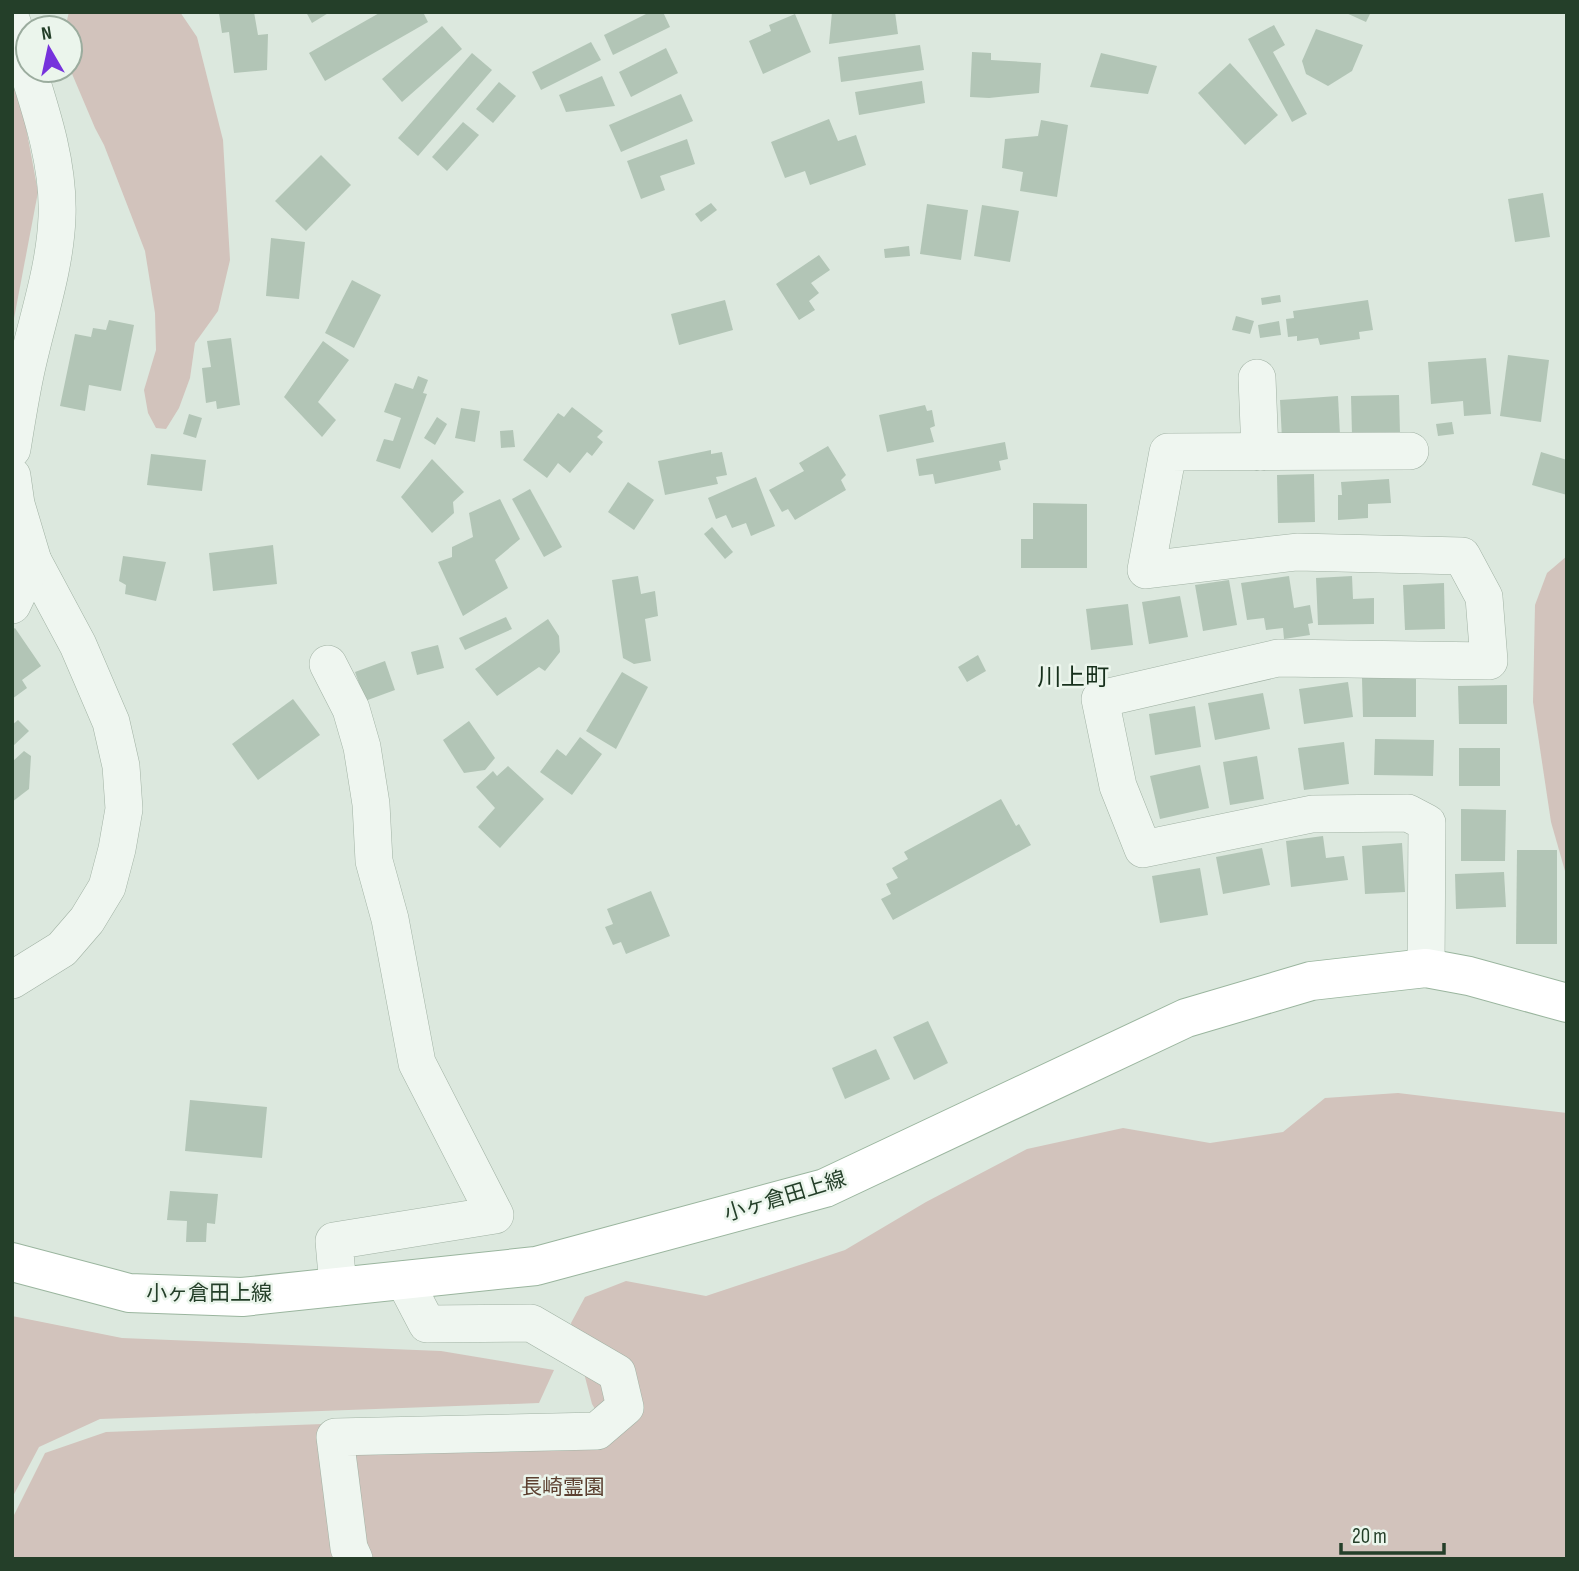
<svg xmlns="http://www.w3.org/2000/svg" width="1579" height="1571" font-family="'Sofia Sans Condensed','Noto Sans JP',sans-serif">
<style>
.green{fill:#d2c3bc}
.building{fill:#b2c5b6}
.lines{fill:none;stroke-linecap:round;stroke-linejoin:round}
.minor-casing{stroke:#a1b2a4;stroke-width:38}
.major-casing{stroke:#9ab59e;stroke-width:40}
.minor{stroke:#eff6f0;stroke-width:37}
.major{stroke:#fff;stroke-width:38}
.labels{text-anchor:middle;stroke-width:5;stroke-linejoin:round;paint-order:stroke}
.street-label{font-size:21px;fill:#243f29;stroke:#ebf5ec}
.park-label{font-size:21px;fill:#5c4030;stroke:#ebf5ec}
.quarter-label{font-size:24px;fill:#17301c;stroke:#ebf5ec}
</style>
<rect width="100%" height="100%" fill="#dce8de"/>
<!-- green -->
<g class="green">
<polygon points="69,12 180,12 197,37 223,140 230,260 218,311 195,343 190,378 179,408 166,429 156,428 148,413 144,390 156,350 155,313 145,251 104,145 95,128 70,69 70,28 65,28"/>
<polygon points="12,76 25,122 38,192 12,329"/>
<polygon points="1567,556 1567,878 1551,822 1533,702 1535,605 1547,573"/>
<polygon points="1398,1093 1567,1113 1567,1559 12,1559 12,1519 45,1453 106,1432 598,1414 592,1404 571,1323 585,1297 626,1281 706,1296 845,1250 926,1202 1027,1149 1123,1128 1210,1143 1283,1132 1325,1098"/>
<polygon points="12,1316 122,1338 441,1351 554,1370 539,1403 100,1419 39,1447 12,1498"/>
</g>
<!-- building -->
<g class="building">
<polygon points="225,12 254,12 258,35 268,34 267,70 234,73 229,32 222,33 219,13"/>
<polygon points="306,12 330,12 312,23"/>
<polygon points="381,12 423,12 428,22 325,81 309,53"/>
<polygon points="650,12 663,12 670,27 613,55 604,35"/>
<polygon points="832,12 895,12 898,34 829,44"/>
<polygon points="1344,12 1371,12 1366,22"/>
<polygon points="795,14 811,52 763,74 749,41 771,31 769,25"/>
<polygon points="1274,25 1285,45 1273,52 1307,114 1292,122 1248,39"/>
<polygon points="442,26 462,49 402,102 382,79"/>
<polygon points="1316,29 1363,45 1352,71 1328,86 1306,74 1302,61"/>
<polygon points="591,42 601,60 541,90 532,72"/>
<polygon points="920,45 924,70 841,82 838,57"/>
<polygon points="666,48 678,73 631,97 619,72"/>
<polygon points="972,52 991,53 991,60 1041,63 1039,93 989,98 970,97"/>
<polygon points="472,53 492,70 418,156 398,138"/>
<polygon points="1101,53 1157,66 1148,94 1090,87"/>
<polygon points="1230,63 1278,115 1245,145 1198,93"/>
<polygon points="602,76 615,106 566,112 559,95"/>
<polygon points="922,81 925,103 859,115 855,92"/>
<polygon points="499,82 516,96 493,123 476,109"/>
<polygon points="681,94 693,121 621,152 609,125"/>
<polygon points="829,119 838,141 856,135 866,165 810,185 805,171 785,178 771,142"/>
<polygon points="1041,120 1068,125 1057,197 1020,191 1023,172 1002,168 1005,139 1038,136"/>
<polygon points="463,122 479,135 447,171 432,157"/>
<polygon points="687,139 695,164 660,176 665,190 641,199 627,161"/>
<polygon points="321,155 351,185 306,231 275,201"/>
<polygon points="1543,193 1550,237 1515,242 1508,199"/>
<polygon points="711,203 717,210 701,222 695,214"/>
<polygon points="927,204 968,210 961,260 920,254"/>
<polygon points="982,205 1019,211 1010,262 974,256"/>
<polygon points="271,238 305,242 299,299 266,296"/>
<polygon points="909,246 910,256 885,258 884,249"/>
<polygon points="819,255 830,270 811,283 819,293 809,301 815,310 799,320 776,284"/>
<polygon points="352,280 381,295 354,348 325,333"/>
<polygon points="1280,295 1281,302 1262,305 1261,298"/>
<polygon points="725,300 733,330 679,345 671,314"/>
<polygon points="1368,300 1373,330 1359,332 1360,339 1320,345 1318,338 1297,341 1297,336 1288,337 1286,319 1294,318 1293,311"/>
<polygon points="1236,316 1254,321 1250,334 1232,330"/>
<polygon points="109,320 134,325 121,391 89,385 85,411 60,406 75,334 91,337 93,328 106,330"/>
<polygon points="1279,321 1281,335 1260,338 1258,325"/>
<polygon points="231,338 240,405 217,409 216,401 206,403 202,368 211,367 207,341"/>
<polygon points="323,341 349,360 318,402 336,420 322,437 284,397"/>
<polygon points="1508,355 1549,360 1541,422 1500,416"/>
<polygon points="1486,358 1491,414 1464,416 1463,401 1431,404 1428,362"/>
<polygon points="418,376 428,380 423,393 427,394 400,469 376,461 384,439 393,441 401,418 384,412 395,383 413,389"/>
<polygon points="1399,395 1400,433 1352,435 1351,396"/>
<polygon points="1338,396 1340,435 1282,439 1280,400"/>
<polygon points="925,405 927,411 932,410 935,426 930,428 934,442 887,452 879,415"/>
<polygon points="572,407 603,431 597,437 603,442 592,456 587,452 570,473 558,463 547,478 523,460 558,413 564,417"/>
<polygon points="461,408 480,411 475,442 455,438"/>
<polygon points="189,414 202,418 196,438 183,434"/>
<polygon points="437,417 447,424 435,445 424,438"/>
<polygon points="1452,422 1454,434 1438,436 1436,424"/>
<polygon points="513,430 515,447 501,448 500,431"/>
<polygon points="1005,442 1008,459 999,461 1001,470 935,484 933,474 919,476 916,459"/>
<polygon points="828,446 846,475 841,480 846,490 795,520 788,509 782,512 769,490 804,471 799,463"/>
<polygon points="711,450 711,454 722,452 727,475 716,477 718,484 665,495 658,461"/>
<polygon points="1541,452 1567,460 1567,495 1532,485"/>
<polygon points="151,454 206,460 202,491 147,485"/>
<polygon points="432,459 464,492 453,502 454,513 432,533 401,497"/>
<polygon points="1314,474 1315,522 1278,523 1277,475"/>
<polygon points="756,477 775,526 751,536 746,523 732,528 726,515 716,519 708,498"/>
<polygon points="1389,479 1391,503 1368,504 1368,518 1338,520 1338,495 1342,495 1341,482"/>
<polygon points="628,482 654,500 634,530 608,512"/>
<polygon points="530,489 562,547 544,557 512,499"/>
<polygon points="500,499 520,539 495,560 508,588 463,616 438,562 452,557 452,547 473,537 469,513"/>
<polygon points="1033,503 1087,504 1087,568 1021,568 1021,539 1033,539"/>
<polygon points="712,527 733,552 725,559 704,534"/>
<polygon points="273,545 277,584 213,591 209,553"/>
<polygon points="123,556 166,562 156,601 125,594 126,585 119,581"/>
<polygon points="638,576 641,594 655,591 658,616 645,619 651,661 634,664 623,658 612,580"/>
<polygon points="1289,576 1294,608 1310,605 1313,623 1308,624 1310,635 1284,639 1283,628 1266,630 1264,618 1247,620 1241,583"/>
<polygon points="1352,576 1353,599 1374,598 1374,624 1318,625 1316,578"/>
<polygon points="1229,580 1237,625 1203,631 1195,585"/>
<polygon points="1444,583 1445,629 1405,630 1403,585"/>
<polygon points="1180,596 1188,637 1149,644 1142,602"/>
<polygon points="1128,604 1133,645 1091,650 1086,609"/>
<polygon points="506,617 512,629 465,650 459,638"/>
<polygon points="548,619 559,636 560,652 545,671 539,667 497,696 475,669"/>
<polygon points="15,628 41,666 22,680 27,688 12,699 12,630"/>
<polygon points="438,645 444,668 417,675 411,652"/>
<polygon points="978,655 986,671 967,682 958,667"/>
<polygon points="385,661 395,690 365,701 355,672"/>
<polygon points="622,672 648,687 616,749 586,731"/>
<polygon points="1416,677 1416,717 1363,717 1362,678"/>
<polygon points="1348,682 1353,717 1304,724 1299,689"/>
<polygon points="1507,685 1507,724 1459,724 1458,686"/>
<polygon points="1263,693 1270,729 1215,740 1208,703"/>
<polygon points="293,699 320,735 258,780 232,744"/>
<polygon points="1195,706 1201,747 1155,755 1149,714"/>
<polygon points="18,720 29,731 12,747 12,725"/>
<polygon points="469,721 495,758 485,770 464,773 443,740"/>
<polygon points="580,737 602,754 572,795 540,772 557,749 566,756"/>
<polygon points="1375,739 1434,740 1433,776 1374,775"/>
<polygon points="1344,742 1349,784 1304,790 1298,748"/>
<rect x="1459" y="748" width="41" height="38"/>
<polygon points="24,751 31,756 29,789 12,802 12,762"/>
<polygon points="1257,756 1264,799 1230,805 1223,762"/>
<polygon points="1200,765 1209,808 1160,819 1150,776"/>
<polygon points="508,766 544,799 500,848 478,827 495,808 476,787 493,771 497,776"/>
<polygon points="1001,799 1016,826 1019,824 1031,845 893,920 881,899 891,894 886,884 898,878 892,868 908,859 904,852"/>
<polygon points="1461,809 1506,810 1505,861 1461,861"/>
<polygon points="1323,836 1326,858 1344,856 1348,880 1291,887 1286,841"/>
<polygon points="1402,843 1405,892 1365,894 1362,846"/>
<polygon points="1262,848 1270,885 1223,894 1216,857"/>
<polygon points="1517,850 1557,850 1557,944 1516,944"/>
<polygon points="1200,868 1208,915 1160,923 1152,876"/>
<polygon points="1504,872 1506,907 1456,909 1455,874"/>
<polygon points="651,891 670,936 626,954 621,942 613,945 605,927 613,924 607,909"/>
<polygon points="928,1021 948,1063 914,1080 893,1037"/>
<polygon points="876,1049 890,1079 845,1099 832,1068"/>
<polygon points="190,1100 267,1107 262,1158 185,1151"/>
<polygon points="170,1191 218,1194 215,1224 207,1223 206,1242 186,1242 187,1221 167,1220"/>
</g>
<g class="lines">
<!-- minor casing -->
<g class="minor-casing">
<g id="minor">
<polyline points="12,22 28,69"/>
<polyline points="1257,378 1260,452"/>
<path d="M12 449C16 424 20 399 25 375 36 322 55 271 57 217 59 167 43 117 28 70"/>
<polyline points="1410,451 1168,452 1146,570 1297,552 1462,556 1484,597 1489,661 1278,658 1100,699 1118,786 1143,849 1312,814 1408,813 1427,823 1426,968"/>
<polyline points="12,476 16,504 33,561 78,645 111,722 121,766 124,809 117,849 107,887 87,920 62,949 12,980"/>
<polyline points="12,605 33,561"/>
<polyline points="328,664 351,709 362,747 371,804 374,861 390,919 417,1063 495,1215 334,1241 338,1287"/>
<polyline points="354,1559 349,1548 335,1437 597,1431 625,1407 617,1373 531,1323 427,1324 404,1280"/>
</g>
</g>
<!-- major casing -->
<g class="major-casing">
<polyline id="major" points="12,1262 129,1293 242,1297 536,1266 825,1188 1186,1018 1311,981 1426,968 1469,976 1567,1003"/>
</g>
<!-- minor -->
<use href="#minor" class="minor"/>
<!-- major -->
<use href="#major" class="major"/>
</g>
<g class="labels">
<!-- street labels -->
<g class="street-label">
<text transform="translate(785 1196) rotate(-17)" y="7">小ヶ倉田上線</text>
<text x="209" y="1300">小ヶ倉田上線</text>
</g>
<!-- park labels -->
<g class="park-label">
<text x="563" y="1494">長崎霊園</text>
</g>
<!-- quarter labels -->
<g class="quarter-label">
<text x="1073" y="685">川上町</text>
</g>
</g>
<!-- border -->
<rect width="1579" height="1571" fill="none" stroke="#243f29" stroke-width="28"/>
<!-- north arrow -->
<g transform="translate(49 49) rotate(351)"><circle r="33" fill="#ebf5ec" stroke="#9bac9e" stroke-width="2"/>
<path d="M0-5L12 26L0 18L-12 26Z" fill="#7632dc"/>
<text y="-10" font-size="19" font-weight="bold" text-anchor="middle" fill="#243f29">N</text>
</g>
<!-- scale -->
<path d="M1341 1543v10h103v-10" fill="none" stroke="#243f29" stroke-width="3.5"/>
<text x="1352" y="1543" font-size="21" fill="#243f29" stroke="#ebf5ec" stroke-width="5" paint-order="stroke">20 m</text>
</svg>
